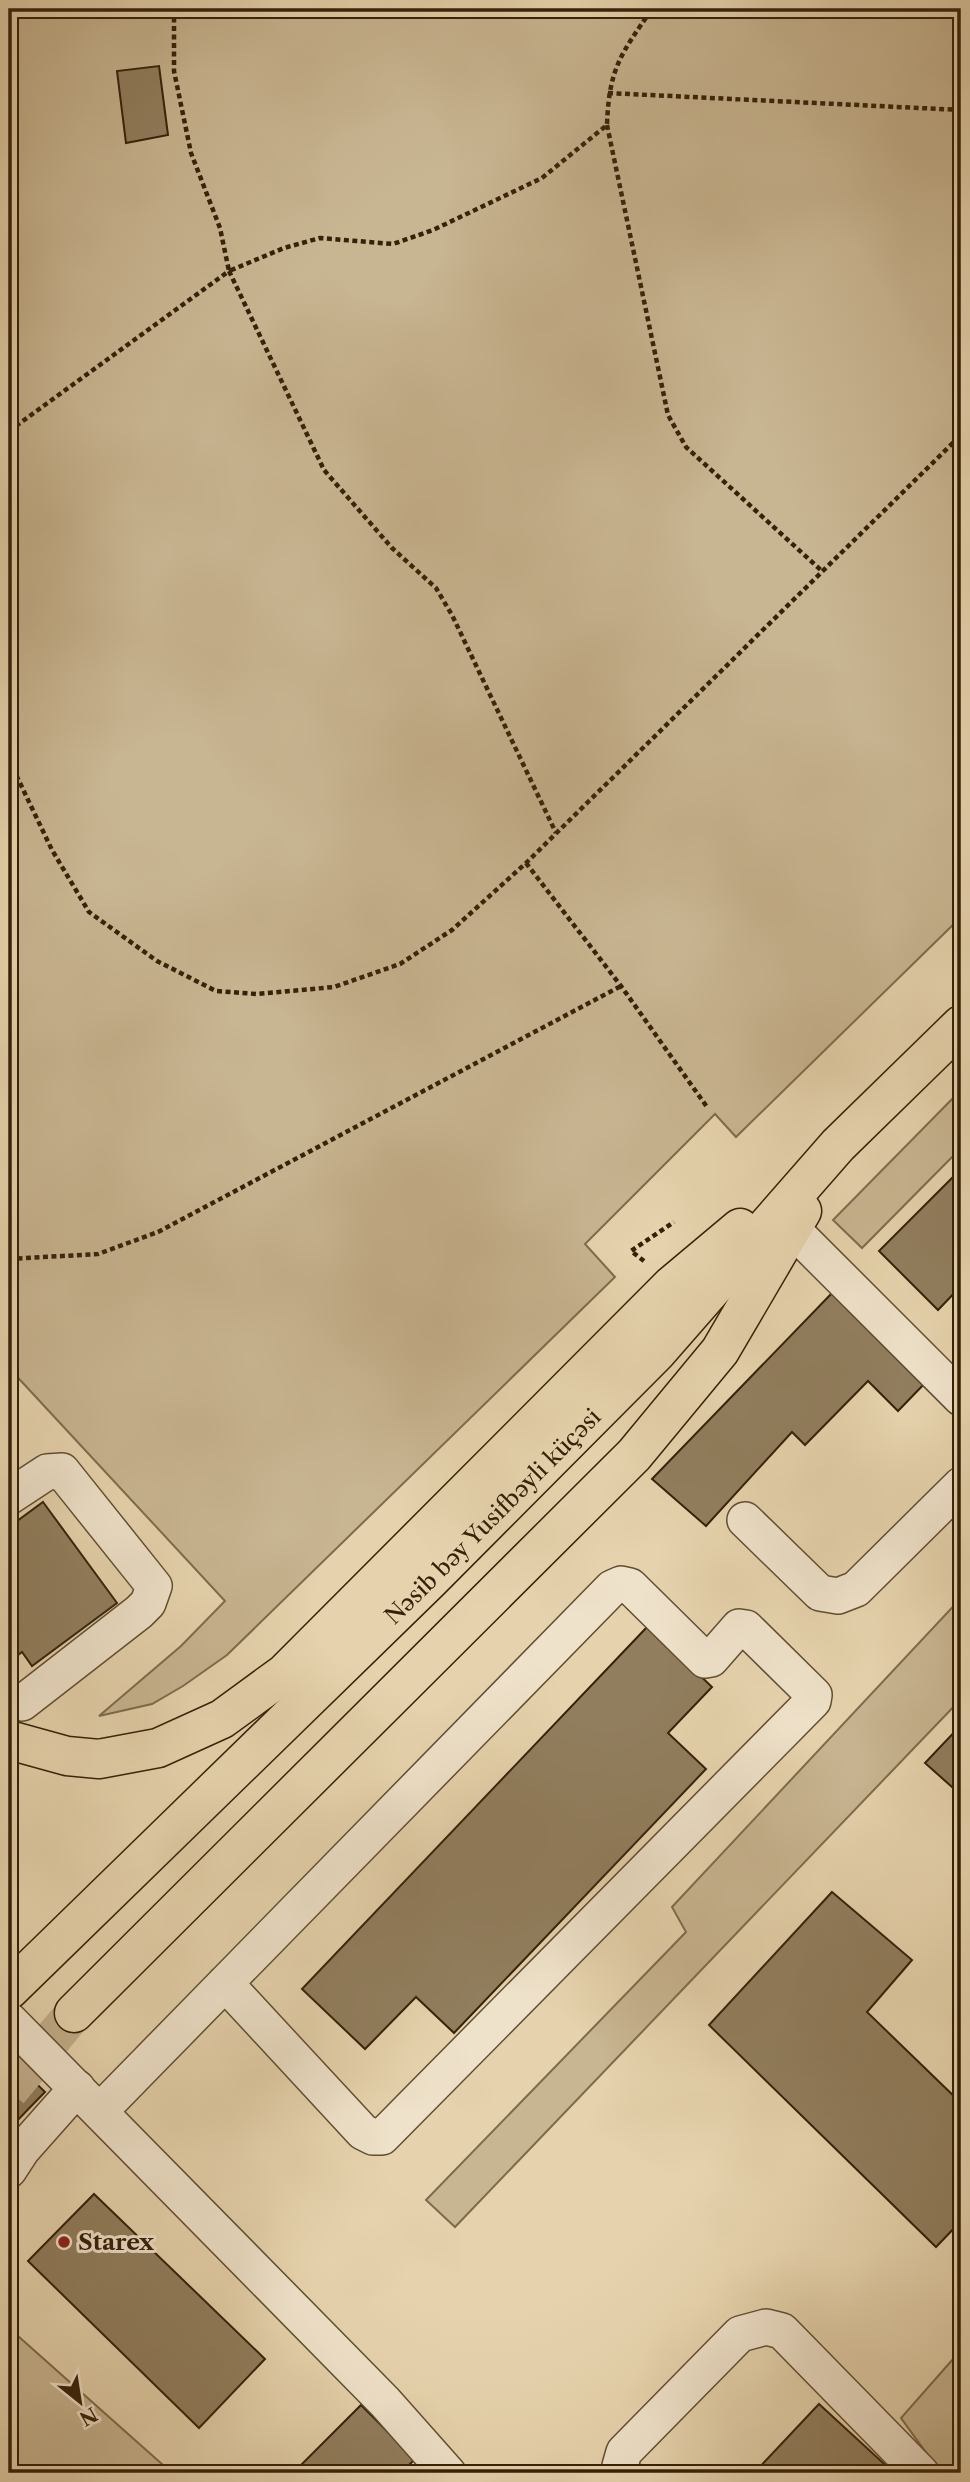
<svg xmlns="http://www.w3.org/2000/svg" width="970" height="2482" font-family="'Libre Caslon Text',serif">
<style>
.green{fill:#c8b591;stroke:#7e6b4d;stroke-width:2}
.building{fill:#917e5e;stroke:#352109;stroke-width:2}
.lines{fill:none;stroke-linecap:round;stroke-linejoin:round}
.major-tunnel{stroke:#c3af8c;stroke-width:38;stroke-dasharray:38 19;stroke-linecap:butt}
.minor-casing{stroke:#614e32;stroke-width:38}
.major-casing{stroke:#352109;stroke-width:41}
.path{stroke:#352109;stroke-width:4.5;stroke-dasharray:5 3.5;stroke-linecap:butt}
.minor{stroke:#efe2ca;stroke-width:35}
.major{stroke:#e6d3ad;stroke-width:38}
.poi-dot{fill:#8f2418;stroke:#efe2ca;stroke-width:2.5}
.labels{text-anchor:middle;stroke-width:6;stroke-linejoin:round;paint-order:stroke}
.street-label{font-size:23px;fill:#352109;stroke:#efe2ca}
.poi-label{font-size:23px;font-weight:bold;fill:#352109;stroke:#efe2ca;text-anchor:start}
</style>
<rect width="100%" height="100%" fill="#e6d3ad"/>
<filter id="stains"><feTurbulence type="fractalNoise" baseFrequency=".00286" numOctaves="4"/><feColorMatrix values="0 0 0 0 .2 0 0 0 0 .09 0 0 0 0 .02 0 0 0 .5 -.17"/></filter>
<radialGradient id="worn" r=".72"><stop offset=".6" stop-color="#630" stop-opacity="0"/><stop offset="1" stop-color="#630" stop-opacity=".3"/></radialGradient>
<!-- green -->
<g class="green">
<polygon points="9,9 961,9 961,917 736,1137 715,1114 585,1244 615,1277 227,1655 183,1686 152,1704 99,1716 181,1646 225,1601 9,1368"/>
<polygon points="961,1090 961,1148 862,1248 833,1220"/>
<polygon points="961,1598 961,1699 455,2227 426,2200 686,1932 672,1907"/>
<polygon points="9,2328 172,2473 9,2473"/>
<polygon points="961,2350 961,2473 941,2473 901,2418"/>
</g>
<!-- building -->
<g class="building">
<polygon points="159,66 168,135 126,143 117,71"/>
<polygon points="961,1169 961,1286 938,1310 879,1251"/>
<polygon points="833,1292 928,1380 898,1411 868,1381 805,1445 792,1432 706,1526 652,1479"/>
<polygon points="43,1502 117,1603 32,1666 22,1652 9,1662 9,1527"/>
<polygon points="648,1626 712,1687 668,1733 706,1769 454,2033 416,1997 365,2049 302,1989"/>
<polygon points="961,1725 961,1795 925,1763"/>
<polygon points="832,1892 912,1960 867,2012 961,2103 961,2221 936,2247 709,2025"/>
<polygon points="9,2057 45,2092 9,2129"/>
<polygon points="94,2194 265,2359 199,2428 28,2261"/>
<polygon points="819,2404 894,2473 754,2473"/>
<polygon points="361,2405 415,2459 401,2473 293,2473"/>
</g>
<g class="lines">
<!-- major-tunnel -->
<polyline class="major-tunnel" points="9,2091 74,2013"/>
<!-- minor casing -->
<g class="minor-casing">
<g id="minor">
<polyline points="792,1229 961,1398"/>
<polyline points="9,1497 47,1472 62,1471 154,1586 148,1603 139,1612 22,1703"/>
<polyline points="745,1520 820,1593 838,1596 856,1589 961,1485"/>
<polyline points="9,2020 385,2402 448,2473"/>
<polyline points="100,2111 143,2067 612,1588 621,1584 630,1586 705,1660 711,1659 739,1627 746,1628 814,1695 813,1701 382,2137 373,2137 363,2132 225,1983"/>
<polyline points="9,2170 22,2150 77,2088"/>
<polyline points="624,2473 620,2466 624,2452 740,2334 766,2327 782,2331 921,2473"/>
</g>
</g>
<!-- major casing -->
<g class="major-casing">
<g id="major">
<polyline points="9,1740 67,1756 99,1759 158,1748 222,1719 285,1673 672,1285 740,1228"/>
<path id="s1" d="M9 1990 430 1580 657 1352 838 1145 961 1025"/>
<polyline points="74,2013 634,1455 720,1351 802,1211"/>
</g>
</g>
<!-- path -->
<g class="path">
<path d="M174 9V71L191 153 220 228 229 271 284 248 320 238 393 244 433 230 542 178 607 125C609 68 621 54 652 9"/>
<polyline points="9,14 21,9"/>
<polyline points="608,93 961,110"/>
<polyline points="607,125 668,415 686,447 823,572"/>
<polyline points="9,431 229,271 324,470 392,548 436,588 452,615 556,833"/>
<polyline points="9,760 52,850 89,912 157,961 216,991 256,994 334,987 400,964 452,930 526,863 961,435"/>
<polyline points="526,863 621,986 707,1107"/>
<polyline points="9,1259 98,1254 158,1232 621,986"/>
<polyline points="644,1261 631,1251 674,1222"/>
</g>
<!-- minor -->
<use href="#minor" class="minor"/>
<!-- major -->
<use href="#major" class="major"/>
</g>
<!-- markers -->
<circle class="poi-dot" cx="64" cy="2242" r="7"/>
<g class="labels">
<!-- street labels -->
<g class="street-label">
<text dy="8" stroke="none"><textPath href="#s1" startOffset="677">Nəsib bəy Yusifbəyli küçəsi</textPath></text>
</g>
<!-- poi labels -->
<g class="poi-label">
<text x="78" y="2250">Starex</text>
</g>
</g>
<!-- margin -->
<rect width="970" height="2482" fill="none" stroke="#e6d3ad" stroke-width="35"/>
<rect x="10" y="10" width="949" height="2461" fill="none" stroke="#352109" stroke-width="3.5"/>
<rect x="18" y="18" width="935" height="2447" fill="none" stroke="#352109" stroke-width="2"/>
<!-- north arrow -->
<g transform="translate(80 2402) rotate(150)" stroke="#efe2ca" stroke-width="5" paint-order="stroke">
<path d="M0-5L12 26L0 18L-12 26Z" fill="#352109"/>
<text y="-10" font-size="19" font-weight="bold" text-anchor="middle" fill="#352109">N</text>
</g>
<rect width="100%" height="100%" filter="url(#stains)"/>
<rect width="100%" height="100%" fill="url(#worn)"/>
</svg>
